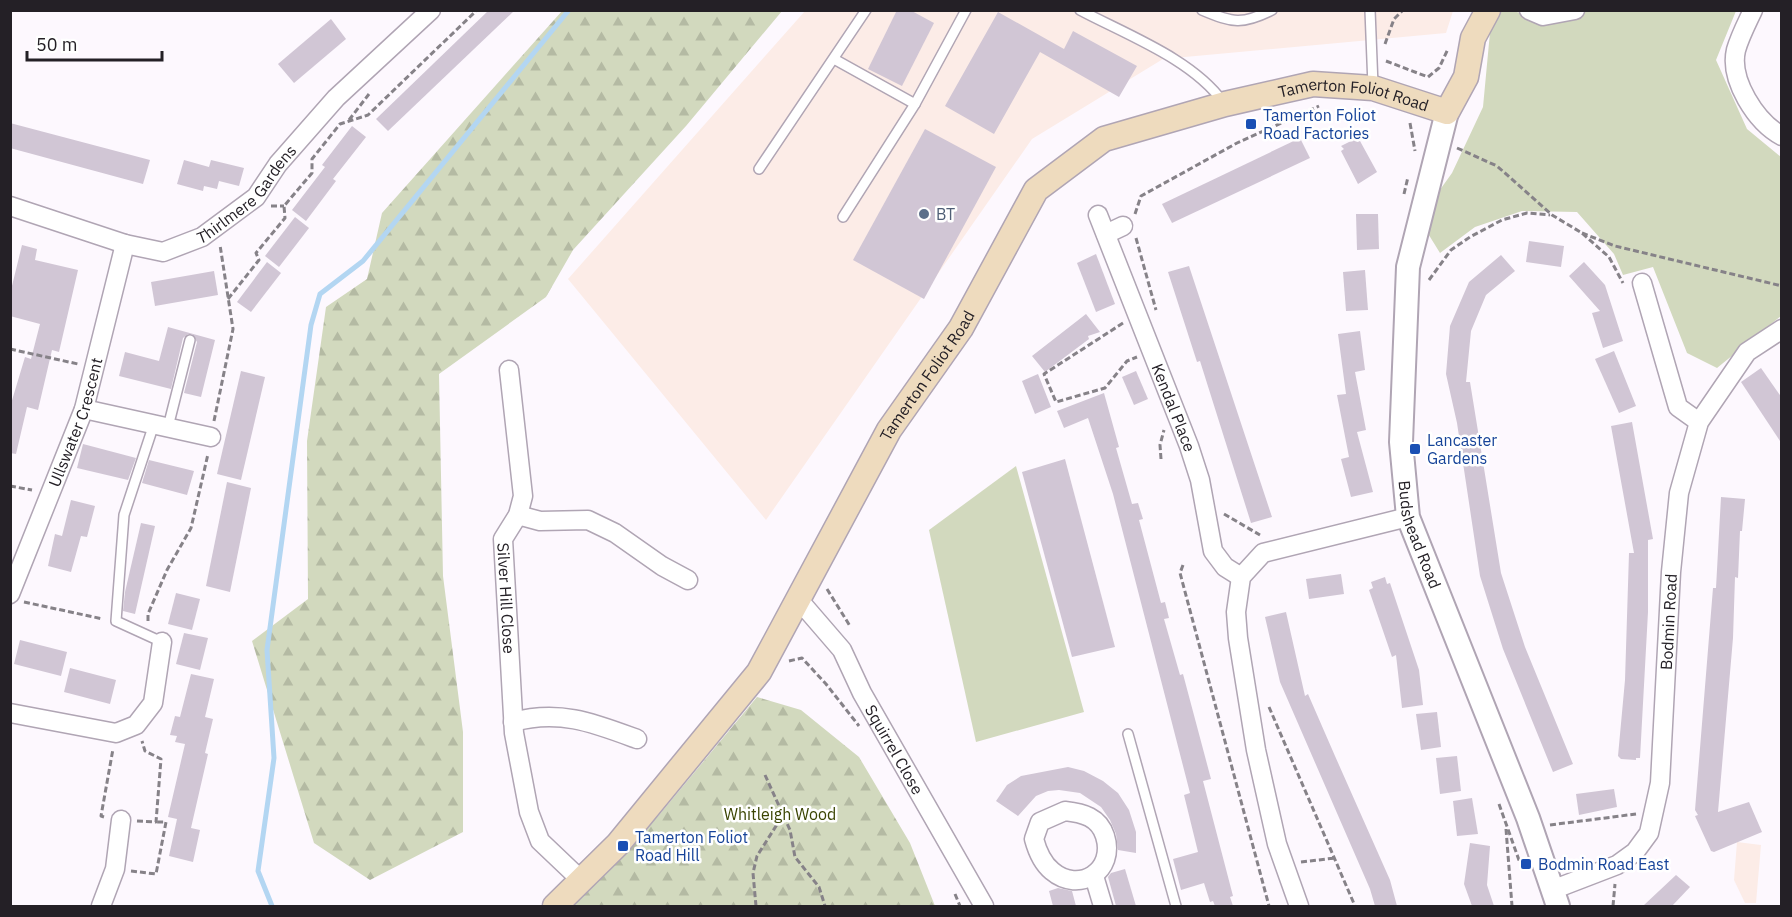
<svg xmlns="http://www.w3.org/2000/svg" width="1792" height="917" font-family="'IBM Plex Sans',sans-serif">
<style>
.industrial{fill:#fcece7}
.forest{fill:url(#forest-firs)}
.green{fill:#d2d9be}
.lines{fill:none;stroke-linecap:round;stroke-linejoin:round}
.stream{stroke:#b3d6f2;stroke-width:5}
.building{fill:#d1c6d5}
.service-casing{stroke:#b0a5b4;stroke-width:12}
.minor-casing{stroke:#b0a5b4;stroke-width:21}
.tertiary-casing{stroke:#b0a5b4;stroke-width:26}
.secondary-casing{stroke:#b0a5b4;stroke-width:27}
.path{stroke:#868288;stroke-width:3;stroke-dasharray:6 3;stroke-linecap:butt}
.service{stroke:#fff;stroke-width:9}
.minor{stroke:#fff;stroke-width:18}
.tertiary{stroke:#fff;stroke-width:22}
.secondary{stroke:#eedbbe;stroke-width:24}
.transit-dot{fill:#1a4fb4;stroke:#fff;stroke-width:2}
.service-dot{fill:#5c6f8a;stroke:#fff;stroke-width:2}
.labels{text-anchor:middle;stroke-width:5;stroke-linejoin:round;paint-order:stroke}
.street-label{font-size:16px;fill:#242026;stroke:#fff}
.transit-label{font-size:16px;fill:#164399;stroke:#fff;text-anchor:start}
.service-label{font-size:16px;fill:#4e5e75;stroke:#fff;text-anchor:start}
.park-label{font-size:16px;fill:#3a4402;stroke:#fff}
</style>
<defs>
<pattern id="forest-firs" width="22" height="20" patternUnits="userSpaceOnUse" patternTransform="scale(1.5)"><rect width="22" height="20" fill="#d2d9be"/><path d="M5 1l3.5 6h-7zM16 11l3.5 6h-7z" fill="#b4baa3"/></pattern>
</defs>
<rect width="100%" height="100%" fill="#fdf8fe"/>
<!-- industrial -->
<g class="industrial">
<polygon points="805,11 1453,11 1446,33 1163,59 1032,139 766,520 568,279"/>
<polygon points="1737,842 1761,845 1756,903 1745,903 1734,880"/>
</g>
<!-- forest -->
<g class="forest">
<polygon points="562,11 782,11 686,126 573,250 546,297 439,374 443,576 463,732 463,832 370,880 314,843 252,641 308,599 307,441 326,307 367,279 382,213"/>
<polygon points="757,697 801,710 859,757 910,843 935,906 571,906 659,815"/>
</g>
<!-- green -->
<g class="green">
<polygon points="1492,11 1513,11 1551,21 1564,11 1736,11 1716,60 1747,129 1781,157 1781,316 1717,368 1687,353 1653,267 1623,275 1614,254 1577,212 1522,211 1475,227 1440,253 1419,219 1452,173 1483,107"/>
<polygon points="1016,466 1084,712 976,742 929,530"/>
</g>
<g class="lines">
<!-- stream -->
<polyline class="stream" points="272,906 258,871 274,758 267,650 311,325 320,294 363,261 569,10"/>
</g>
<!-- building -->
<g class="building">
<polygon points="489,10 515,10 388,131 376,119"/>
<polygon points="897,10 910,10 934,23 902,86 868,69"/>
<polygon points="998,12 1064,49 1073,31 1137,66 1119,97 1040,52 994,134 945,106"/>
<polygon points="331,19 346,39 294,83 278,64"/>
<polygon points="10,123 150,160 143,184 10,148"/>
<polygon points="352,126 366,137 333,179 336,181 306,221 292,210 325,167 322,165"/>
<polygon points="925,129 996,167 924,299 853,260"/>
<polygon points="1300,138 1310,158 1172,223 1162,204"/>
<polygon points="1355,139 1357,142 1360,141 1377,172 1358,184 1341,151 1344,149 1341,146"/>
<polygon points="184,160 209,167 211,160 244,168 239,186 219,181 217,189 204,186 203,191 177,184"/>
<polygon points="1356,214 1378,214 1379,249 1357,250"/>
<polygon points="295,217 309,228 279,267 265,256"/>
<polygon points="1529,241 1564,246 1561,267 1526,262"/>
<polygon points="22,245 37,249 35,260 78,270 59,352 52,350 38,410 27,407 16,454 10,453 10,407 25,357 31,359 40,324 10,316 10,294"/>
<polygon points="1096,254 1115,304 1096,312 1077,263"/>
<polygon points="1501,255 1515,271 1486,295 1471,331 1466,382 1470,382 1501,573 1525,647 1573,764 1553,772 1503,649 1480,576 1457,423 1446,374 1450,326 1469,282"/>
<polygon points="267,262 281,273 251,312 237,302"/>
<polygon points="1584,262 1605,285 1623,341 1603,348 1592,313 1600,311 1569,276"/>
<polygon points="1189,266 1272,517 1251,523 1200,361 1197,362 1168,272"/>
<polygon points="1365,270 1368,310 1346,311 1343,272"/>
<polygon points="214,271 218,295 155,306 151,282"/>
<polygon points="1086,314 1100,332 1088,336 1089,339 1045,372 1032,356"/>
<polygon points="168,327 215,340 201,397 184,393 197,342 192,334 188,334 183,338 171,389 119,376 125,352 159,361"/>
<polygon points="1360,331 1365,370 1355,372 1366,430 1357,432 1373,492 1351,497 1341,459 1349,457 1337,395 1346,394 1338,334"/>
<polygon points="1614,351 1636,406 1619,413 1595,359"/>
<polygon points="1761,368 1782,398 1782,444 1741,382"/>
<polygon points="241,371 265,377 241,480 217,474"/>
<polygon points="1136,371 1148,399 1134,405 1122,377"/>
<polygon points="1038,374 1051,407 1035,414 1022,381"/>
<polygon points="1104,393 1119,447 1116,448 1132,504 1138,503 1143,519 1139,520 1161,603 1165,602 1169,618 1164,619 1180,675 1183,674 1211,779 1203,781 1233,896 1230,897 1233,906 1215,906 1213,901 1210,902 1204,883 1181,890 1173,859 1198,852 1184,795 1190,793 1113,494 1088,418 1064,428 1057,411"/>
<polygon points="1632,422 1653,539 1648,540 1648,612 1640,758 1636,758 1636,760 1621,759 1618,756 1625,680 1629,553 1634,553 1611,426"/>
<polygon points="83,444 136,458 128,480 77,468"/>
<polygon points="1065,459 1115,647 1072,657 1022,472"/>
<polygon points="149,460 194,471 187,495 142,483"/>
<polygon points="227,482 251,488 230,592 206,586"/>
<polygon points="1721,497 1745,499 1742,531 1740,531 1738,578 1735,577 1733,638 1718,812 1749,802 1762,832 1714,852 1711,851 1695,816 1698,815 1695,810 1713,588 1716,588"/>
<polygon points="71,500 95,506 87,537 81,536 71,572 48,566 55,534 62,536"/>
<polygon points="141,523 155,526 135,614 123,611 125,592"/>
<polygon points="1341,574 1344,594 1309,599 1306,579"/>
<polygon points="1385,577 1387,584 1390,583 1419,670 1423,705 1402,708 1396,655 1392,657 1369,590 1373,588 1371,582"/>
<polygon points="176,593 200,599 192,630 168,624"/>
<polygon points="1286,612 1305,696 1308,694 1335,756 1390,880 1397,906 1375,906 1370,889 1280,682 1265,617"/>
<polygon points="184,633 208,638 200,670 176,664"/>
<polygon points="20,640 67,652 61,676 14,664"/>
<polygon points="70,668 116,680 110,704 64,692"/>
<polygon points="191,674 214,679 205,717 213,719 205,753 208,754 191,828 200,830 193,862 169,856 177,819 168,817 185,744 175,742 177,736 170,735 175,716 180,717"/>
<polygon points="1437,712 1441,747 1421,750 1416,714"/>
<polygon points="1457,756 1461,791 1440,794 1436,758"/>
<polygon points="1068,767 1084,771 1103,781 1118,793 1129,810 1136,832 1136,853 1118,850 1116,834 1110,820 1101,807 1080,793 1059,790 1048,791 1036,796 1018,816 996,801 1007,785 1021,776"/>
<polygon points="1614,789 1617,807 1579,815 1576,794"/>
<polygon points="1472,798 1478,834 1457,836 1453,801"/>
<polygon points="1470,843 1490,846 1487,885 1494,906 1472,906 1464,884"/>
<polygon points="1125,869 1136,906 1116,906 1108,877 1111,873"/>
<polygon points="1676,875 1690,887 1672,906 1643,906"/>
<polygon points="1058,888 1072,891 1076,906 1053,906 1049,891"/>
</g>
<g class="lines">
<!-- service casing -->
<g class="service-casing">
<g id="service">
<path d="M1080 10C1127 35 1192 59 1223 102"/>
<path d="M1202 10C1233 23 1242 25 1272 10"/>
<polyline points="1370,10 1373,86"/>
<polyline points="834,59 915,104"/>
<polyline points="759,169 866,10"/>
<polyline points="843,217 915,104 966,10"/>
<polyline points="154,424 124,515 116,621 162,642"/>
<polyline points="168,427 190,340"/>
<polyline points="1128,734 1176,906"/>
</g>
</g>
<!-- minor casing -->
<g class="minor-casing">
<g id="minor">
<polyline points="1529,10 1543,16 1575,10"/>
<path d="M1753 10C1747 23 1740 36 1736 50 1729 80 1756 122 1782 136"/>
<path id="s1" d="M10 206 125 244 163 252 202 237 256 197 278 164 336 98 431 10"/>
<path id="s2" d="M1098 215 1189 446 1200 480 1213 551 1225 567 1241 577"/>
<polyline points="1106,234 1123,226"/>
<polyline points="1642,283 1678,407 1699,422"/>
<path id="s3" d="M509 370 523 496 518 515 503 539 514 733 529 812 540 841 581 880"/>
<polyline points="84,409 211,437"/>
<polyline points="518,515 540,521 588,520 615,533 662,566 688,580"/>
<path id="s4" d="M10 594 84 409 125 244"/>
<path id="s5" d="M798 599 842 650 862 693 984 906"/>
<polyline points="10,713 116,733 136,725 153,703 162,642"/>
<path d="M513 722C559 709 594 723 637 739"/>
<path d="M1065 811C1083 813 1099 817 1105 836 1116 871 1079 894 1052 871 1042 863 1037 850 1034 839L1040 822Z"/>
<polyline points="1094,876 1103,906"/>
<path id="s6" d="M1552 890 1617 865 1635 852 1649 833 1660 783 1671 572 1679 493 1699 422 1747 352 1782 329"/>
<polyline points="101,906 115,869 121,820"/>
<polyline points="1299,906 1277,844 1256,750 1238,638 1236,612 1241,577 1263,553 1408,517"/>
</g>
</g>
<!-- tertiary casing -->
<g class="tertiary-casing">
<g id="tertiary">
<path id="s7" d="M1447 112 1408 267 1401 442 1408 517 1528 818 1558 906"/>
</g>
</g>
<!-- secondary casing -->
<g class="secondary-casing">
<g id="secondary">
<path id="s8" d="M555 906 618 844 759 672 889 430 961 328 1036 190 1104 139 1225 104 1313 84 1373 88 1447 112 1466 77 1473 38 1488 10"/>
</g>
</g>
<!-- path -->
<g class="path">
<polyline points="1385,44 1394,19 1403,10"/>
<polyline points="1386,61 1428,77 1439,68 1448,49"/>
<polyline points="349,120 369,94"/>
<polyline points="1410,123 1415,151"/>
<polyline points="1457,148 1497,166 1552,215 1582,233 1609,257 1623,283"/>
<polyline points="1404,194 1408,177"/>
<polyline points="271,206 284,206"/>
<polyline points="1135,214 1141,196 1237,143 1319,106"/>
<polyline points="1582,233 1615,246 1782,286"/>
<polyline points="1136,238 1156,310"/>
<polyline points="1429,280 1451,250 1470,237 1502,220 1527,213 1550,215"/>
<polyline points="228,299 259,260 256,253 285,218 284,206 312,173 312,159 340,124 368,115 477,10"/>
<polyline points="1123,323 1044,374 1056,402 1105,388 1127,361 1137,357"/>
<polyline points="10,349 78,364"/>
<polyline points="214,421 233,329 220,245"/>
<polyline points="1161,459 1160,445 1164,430"/>
<polyline points="10,486 32,490"/>
<polyline points="1224,514 1260,535"/>
<polyline points="1183,565 1180,573 1269,906"/>
<polyline points="827,589 850,626"/>
<polyline points="24,602 103,619"/>
<polyline points="148,621 148,614 167,570 191,528 208,454"/>
<polyline points="789,661 802,658 826,684 859,726"/>
<polyline points="1269,707 1355,906"/>
<polyline points="765,775 790,830 795,857 819,887 825,906"/>
<polyline points="1499,804 1520,863"/>
<polyline points="104,817 101,816 113,749"/>
<polyline points="137,821 156,822 161,759 145,751 142,741"/>
<polyline points="1550,825 1636,814"/>
<polyline points="1506,829 1512,906"/>
<polyline points="1301,862 1335,858"/>
<polyline points="131,871 156,874 166,822 156,822"/>
<polyline points="955,894 960,906"/>
<polyline points="756,906 753,873 757,856 783,815"/>
<polyline points="1613,906 1615,884"/>
</g>
<!-- service -->
<use href="#service" class="service"/>
<!-- minor -->
<use href="#minor" class="minor"/>
<!-- tertiary -->
<use href="#tertiary" class="tertiary"/>
<!-- secondary -->
<use href="#secondary" class="secondary"/>
</g>
<!-- markers -->
<g class="transit-dot">
<rect x="1245" y="118" width="12" height="12" rx="3"/>
<rect x="1409" y="443" width="12" height="12" rx="3"/>
<rect x="617" y="840" width="12" height="12" rx="3"/>
<rect x="1520" y="858" width="12" height="12" rx="3"/>
</g>
<circle class="service-dot" cx="924" cy="214" r="6"/>
<g class="labels">
<!-- street labels -->
<g class="street-label">
<text dy="6" stroke="none"><textPath href="#s8" startOffset="1210">Tamerton Foliot Road</textPath></text>
<text dy="6" stroke="none"><textPath href="#s1" startOffset="264">Thirlmere Gardens</textPath></text>
<text dy="6" stroke="none"><textPath href="#s8" startOffset="652">Tamerton Foliot Road</textPath></text>
<text dy="6" stroke="none"><textPath href="#s2" startOffset="207">Kendal Place</textPath></text>
<text dy="6" stroke="none"><textPath href="#s4" startOffset="184">Ullswater Crescent</textPath></text>
<text dy="6" stroke="none"><textPath href="#s7" startOffset="430">Budshead Road</textPath></text>
<text dy="6" stroke="none"><textPath href="#s3" startOffset="234">Silver Hill Close</textPath></text>
<text dy="6" stroke="none"><textPath href="#s6" startOffset="328">Bodmin Road</textPath></text>
<text dy="6" stroke="none"><textPath href="#s5" startOffset="180">Squirrel Close</textPath></text>
</g>
<!-- transit labels -->
<g class="transit-label">
<text x="1263" y="121">Tamerton Foliot<tspan x="1263" dy="18">Road Factories</tspan></text>
<text x="1427" y="446">Lancaster<tspan x="1427" dy="18">Gardens</tspan></text>
<text x="635" y="843">Tamerton Foliot<tspan x="635" dy="18">Road Hill</tspan></text>
<text x="1538" y="870">Bodmin Road East</text>
</g>
<!-- service labels -->
<g class="service-label">
<text x="936" y="220">BT</text>
</g>
<!-- park labels -->
<g class="park-label">
<text x="780" y="820">Whitleigh Wood</text>
</g>
</g>
<!-- border -->
<rect width="1792" height="917" fill="none" stroke="#242026" stroke-width="24"/>
<!-- scale -->
<path d="M27 51v9h135v-9" fill="none" stroke="#242026" stroke-width="3"/>
<text x="36" y="51" font-size="18" fill="#242026" stroke="#ffffff" stroke-width="4.5" paint-order="stroke">50 m</text>
</svg>
